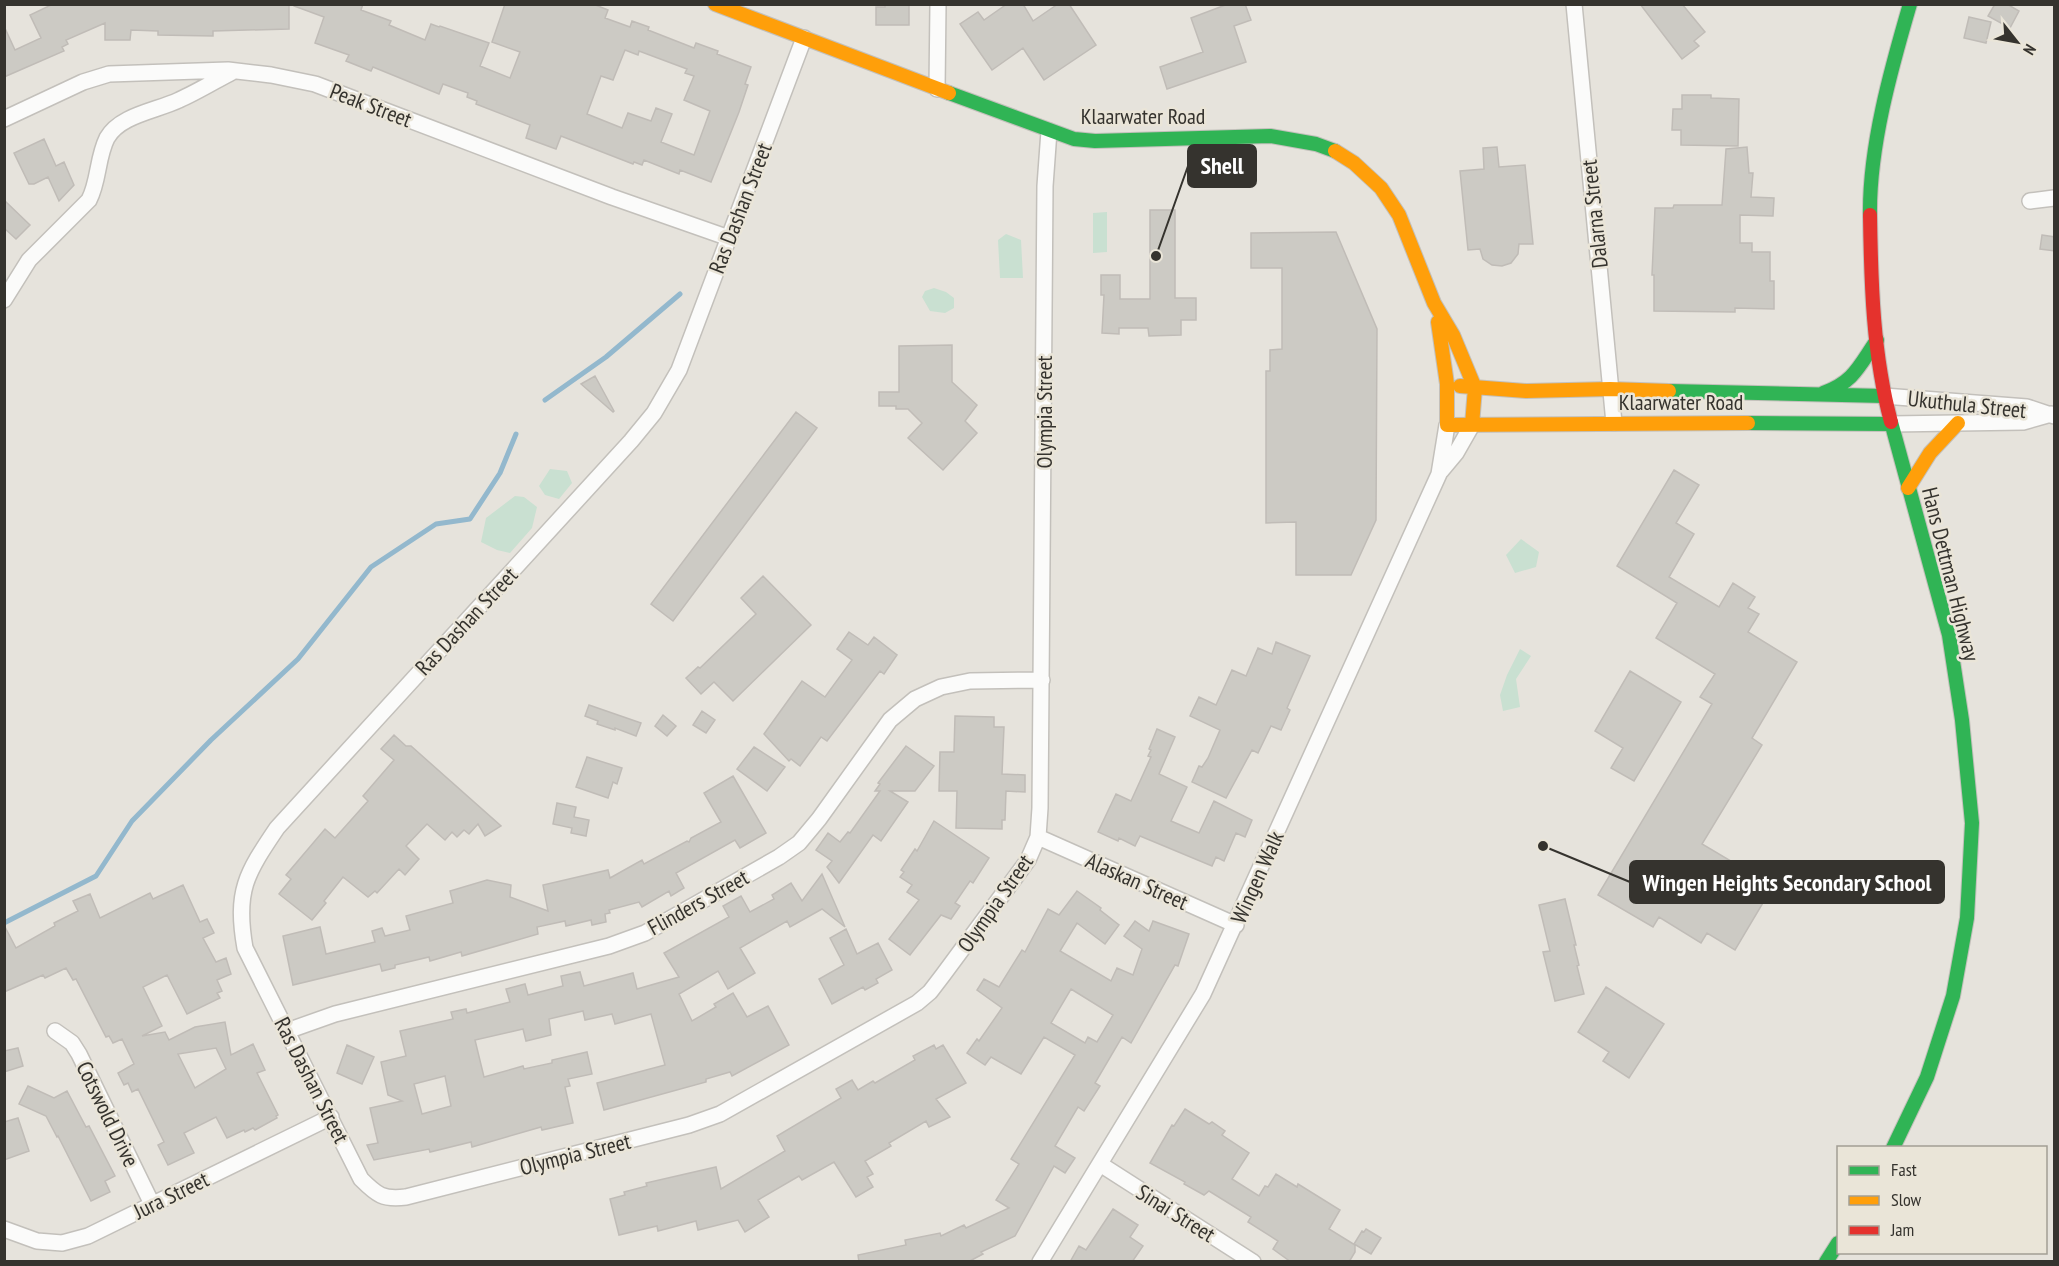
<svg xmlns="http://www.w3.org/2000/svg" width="2059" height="1266" font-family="'PT Sans Narrow',sans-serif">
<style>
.green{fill:#c9e0d1}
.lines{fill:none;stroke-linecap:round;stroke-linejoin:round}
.stream{stroke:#93b8cd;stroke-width:5}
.building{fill:#cccac4;stroke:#c0bcb7;stroke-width:1.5;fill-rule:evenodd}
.street-casing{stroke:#c3c0bb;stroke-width:18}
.fast-casing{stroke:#c3c0bb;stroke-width:16}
.slow-casing{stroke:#c3c0bb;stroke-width:16}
.jam-casing{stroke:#c3c0bb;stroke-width:16}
.street{stroke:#fbfbfa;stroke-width:15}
.fast{stroke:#30b455;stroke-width:14}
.slow{stroke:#ff9f0a;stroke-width:14}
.jam{stroke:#e5322d;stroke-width:14}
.labels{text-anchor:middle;stroke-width:5;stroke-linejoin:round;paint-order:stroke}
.street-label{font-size:22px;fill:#35332e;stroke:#eae5d8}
.leader{fill:none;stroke:#35332e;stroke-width:2}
.callout-dot{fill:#35332e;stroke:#eae5d8;stroke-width:2}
.callout{fill:#35332e;stroke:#35332e;stroke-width:2}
.callout-label{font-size:24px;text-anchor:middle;font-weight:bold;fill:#fff}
</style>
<rect width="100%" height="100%" fill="#e6e3dc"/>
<path class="green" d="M1107,212V252L1093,253V213Z
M1006,234L1021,240L1023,278H1000L998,240Z
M934,288L946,292L954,298V308L945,313L930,311L922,297L925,291Z
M550,469L567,471L572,483L559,499L545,495L539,486Z
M515,496L524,497L537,507L532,528L510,553L497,550L481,542L486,518Z
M1521,539L1539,552L1536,567L1515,573L1506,555Z
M1520,649L1531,656L1516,679L1520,707L1503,711L1500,695L1507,675Z"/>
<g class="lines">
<path class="stream" d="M545,400L606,357L680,294
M4,923L96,876L132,821L211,740L298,659L371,567L436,524L470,519L500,473L516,434"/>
</g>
<path class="building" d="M53,4H289V29L213,31V36L158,35V31L131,30L130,40H105V23L66,40L68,44L62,47L64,51L4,77V26L15,50L41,38L30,15Z
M294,4H363L361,10L391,21L389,25L425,40L431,24L439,27L440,26L489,43L480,66L510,78L520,52L492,42L505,4H593L608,10L605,18L630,27L632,21L649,27L648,30L694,48L696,43L718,51L717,54L751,67L745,84L748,85L739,112L711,182L680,170L679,174L644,160L642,165L634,162L633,164L561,136L556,149L526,138L530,125L476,104L477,101L467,97L468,93L443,84L439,94L373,67L371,71L346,61L349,55L315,43L324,17L294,6ZM625,50L638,55L639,51L687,69L685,73L694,76L684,100L710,111L694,155L661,142L672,114L656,108L651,121L628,113L622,128L587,114L601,76L613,80Z
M885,4H909V25H876V7H885Z
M1007,4H1023L1033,21L1058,4H1069L1096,45L1044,80L1023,48L992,70L960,24L978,12L984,20Z
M1228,4H1245L1251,20L1234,26L1246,62L1167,89L1160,67L1203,52L1191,18Z
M1640,4H1682L1705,32L1694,41L1699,46L1682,59Z
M1995,4H2007L2019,11L2010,28L1988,16Z
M1969,17L1991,22L1986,43L1964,38Z
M1682,95H1711V98L1739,99L1738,146L1681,145V130H1672L1673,109H1682Z
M44,139L56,166L64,162L74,185L59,201L48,177L34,184H29L14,153Z
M1497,147L1499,167L1525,165L1533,244H1519L1518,254L1511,263L1502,266L1492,265L1483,259L1480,249L1468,250L1460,171L1484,169L1483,148Z
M1747,147L1749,173H1753L1751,197L1774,198L1773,216L1740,215V243H1752V252H1770V281H1774V309L1735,308V312L1654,311V275H1652L1655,208H1673L1674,205H1722L1726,149Z
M4,200L30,225L16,239L4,228Z
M1150,210H1175V298H1196V320H1181V335L1149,336L1148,328H1119V334L1102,333L1104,295H1101V275H1120V299H1150Z
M1336,232L1377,329L1376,520L1351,575H1296V522L1266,523V371H1270V350L1282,349V268H1251V233Z
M2042,235L2055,237V251L2040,249Z
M952,345V382L977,405L965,421L977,433L943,470L908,438L922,423L908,409H896V406H879V392H899V346Z
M595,376L614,411L613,412L581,384Z
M796,412L817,428L673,621L651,604Z
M1674,470L1699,485L1676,523L1694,534L1669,577L1719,607L1733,583L1755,597L1748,608L1759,614L1748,632L1797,662L1752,738L1762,745L1702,844L1773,886L1735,950L1707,933L1701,943L1659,917L1653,927L1598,895L1712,704L1700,697L1715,674L1656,638L1677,603L1617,566Z
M763,576L811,625L733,701L714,682L701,694L686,678L698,667L700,668L756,614L741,598Z
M849,632L868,645L874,637L897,655L884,674L880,671L827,741L821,737L800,766L791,759L789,761L764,734L802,681L825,697L852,660L837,649Z
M1276,642L1310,656L1287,708L1290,710L1281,730L1271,726L1258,753L1252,750L1226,798L1192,782L1199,766L1202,767L1208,758L1220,730L1190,716L1199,697L1216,705L1232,670L1246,676L1258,648L1272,654Z
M1630,671L1681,702L1634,781L1611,768L1623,748L1595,731Z
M589,705L641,723L636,736L615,728V730L597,724L598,721L585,716Z
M702,711L715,720L706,733L693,725Z
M663,715L676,726L667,736L655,726Z
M955,716L994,717V727H1004L1002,774L1025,775V792L1006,791L1005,820H1002V829L956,828L957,791H939L940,752H954Z
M1157,729L1175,737L1159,774L1187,787L1171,821L1199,833L1214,801L1252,820L1245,837L1236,833L1224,861L1216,857L1212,866L1140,836L1135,846L1119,838L1118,841L1098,832L1116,794L1131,801L1151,757L1148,756L1151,750L1149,749Z
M394,735L406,746H411L501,826L485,836L478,824L469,834L464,830L457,837L452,832L445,840L427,824L406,846L419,859L405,875L399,869L377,893L375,891L368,897L343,877L324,901L326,903L312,920L279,894L291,879L286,875L325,829L335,838L368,801L363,796L394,760L381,749Z
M906,746L934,766L915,791H890L908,802L881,841L873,835L839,883L827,867L832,861L816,850L828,833L840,842L848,832L850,833L880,791H875L880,784L878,783Z
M754,747L785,767L767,791L737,769Z
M587,757L622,768L617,784L613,782L608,798L576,787Z
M733,776L766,833L740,848L735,840L676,873L684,888L671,896L669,891L642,907L639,902L609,910L610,913L605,914L606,922L592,925L591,920L566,926L565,921L537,927L538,934L462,956L461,952L430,961L429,957L395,965V968L382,971L380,964L293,985L283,936L320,927L326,954L375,942L372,931L382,928L385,936L410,930L406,916L453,903L450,891L487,880L511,885L510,897L548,911L543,885L608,870L610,878L642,860L644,864L687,841L689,842L691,838L721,822L704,793Z
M557,803L576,807L574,817L589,820L586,836L571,833L572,828L553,824Z
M934,821L989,858L973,883L970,881L955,903L960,906L951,919L941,915L910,955L889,939L919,900L907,892L912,885L900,877L904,872L901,870L915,849L917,851Z
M822,874L845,927L822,909L790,927L787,921L740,948L755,973L728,989L718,971L679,994L692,1021L716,1007L714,1004L733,993L747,1017L768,1006L789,1045L732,1076L730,1072L706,1079V1082L604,1110L597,1083L665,1065L651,1014L615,1024L612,1014L585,1020L583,1011L549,1019L551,1035L526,1041L523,1029L475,1040L484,1077L523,1066L524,1069L552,1063V1060L587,1052L592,1074L568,1079L570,1086L565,1087L573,1123L542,1130L541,1127L472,1147L471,1142L430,1152L429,1149L374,1160L367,1145L378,1143L370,1108L402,1101L388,1095L381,1062L406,1056L400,1031L453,1019L451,1012L466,1009L467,1013L510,1002L506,989L525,984L528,995L563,986L561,976L580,972L584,986L633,973L637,989L679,977L664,953L729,917L723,906L741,896L750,912L774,899L772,895L791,883L802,901ZM445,1076L451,1106L422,1114L414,1084Z
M183,885L200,922L207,919L214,933L203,938L216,962L226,958L231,974L217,980L222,991L217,993L220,998L187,1014L167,975L143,987L162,1026L142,1036L165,1032L169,1040L195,1027L225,1022L231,1055L253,1044L265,1070L257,1073L278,1115L276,1116L277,1118L255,1130L253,1128L245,1132L244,1130L227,1138L216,1117L184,1133L194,1153L168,1165L158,1145L164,1142L138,1089L132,1092L128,1083L124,1085L118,1073L134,1064L122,1039L113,1043L109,1036L106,1037L76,979L73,980L66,968L45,978L43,975L4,992V925L16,948L55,926L54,923L78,911L73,901L90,894L100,918L150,893L153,899ZM216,1048L226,1069L195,1088L178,1054Z
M1077,891L1101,908L1100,910L1119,925L1105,944L1077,923L1060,951L1111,981L1117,968L1133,975L1142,949L1124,936L1135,921L1149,931L1153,921L1189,934L1178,966L1175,965L1131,1043L1122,1037L1095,1083L1100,1086L1084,1111L1078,1107L1055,1146L1075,1158L1065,1173L1054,1166L1015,1236L981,1252L983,1254L968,1262H859L858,1255L906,1245L905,1240L940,1233L941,1236L964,1225L966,1228L1009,1208L996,1200L1019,1164L1011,1159L1075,1055L1044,1037L1021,1074L991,1057L985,1065L967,1053L977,1039L979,1041L1002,1008L977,990L984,979L999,987L1022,950L1025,952L1048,909L1059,915ZM1071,989L1113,1015L1097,1042L1088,1037L1085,1043L1051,1023Z
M1565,899L1576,945H1574L1579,965L1577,966L1584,994L1555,1001L1543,952L1550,951L1539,905Z
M846,929L857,954L878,943L892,970L876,979L878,983L865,990L863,987L832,1004L819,979L844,965L830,938Z
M1606,987L1664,1024L1629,1078L1603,1061L1609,1052L1578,1032Z
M347,1045L374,1057L362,1084L337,1073Z
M934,1045L936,1049L943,1045L966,1083L936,1099L950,1117L929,1127L926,1121L889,1143L891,1146L865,1161L873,1174L867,1177L873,1187L856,1197L834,1162L802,1180L799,1176L758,1200L769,1217L745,1232L738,1220L698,1230L696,1221L658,1231L657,1226L619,1235L610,1199L625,1195L624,1192L647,1186L646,1183L716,1167L721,1189L785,1151L777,1136L841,1098L836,1089L852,1080L858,1090L873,1081L875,1083L915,1060L913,1056Z
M18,1048L23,1066L4,1072V1051Z
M28,1086L54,1098L67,1091L86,1127L89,1126L115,1176L105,1181L110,1192L91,1201L58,1136L57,1137L46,1116L19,1104Z
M1185,1109L1209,1124L1212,1122L1225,1131L1222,1135L1249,1153L1232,1179L1259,1196L1265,1186L1268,1187L1276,1174L1297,1187L1298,1184L1340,1210L1329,1229L1355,1245V1252L1349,1262H1291L1273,1249L1278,1241L1248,1222L1251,1217L1209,1191L1204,1195L1184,1184L1185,1182L1150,1163L1172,1125L1174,1126Z
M18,1118L29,1151L4,1160V1122Z
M1113,1209L1138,1225L1130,1237L1143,1246L1132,1262H1070L1079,1246L1086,1250Z
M1366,1229L1381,1238L1371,1254L1354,1244L1362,1231L1364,1232Z"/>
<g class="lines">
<g class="street-casing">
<path id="street" d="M1574,4L1614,423
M804,38L679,370L654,413L631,441L277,828C246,874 235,891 245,948L361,1179C377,1195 383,1200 406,1197L689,1125L720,1114L917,1003L930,992L943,975L1028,860L1038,837L1040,808L1045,186L1049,131
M937,89L938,4
M4,119L83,82L109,74L228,70L271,75L315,84L612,197L729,238
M2030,201L2054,198
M4,300L29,260L89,200C99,181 97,158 107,138C120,115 156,111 179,100C197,92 215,81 232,72
M1884,396L2027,407L2054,416
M1891,424L2023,422L2051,414
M1441,471L1456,453L1472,425
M1038,837L1236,925
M55,1031L72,1043L79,1054L152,1204
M287,1031L335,1014L609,946L645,933L779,857L799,843L819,819L890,720L915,699L941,687L970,681L1042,680
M1100,1164L1253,1262
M4,1229L37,1241L62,1243L88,1236L331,1117
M1040,1262L1203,994L1439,474L1447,425"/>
</g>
<g class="fast-casing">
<path id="fast" d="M949,93L1074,139L1095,141L1270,136L1316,144L1335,151
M1870,215C1869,147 1891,69 1910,4
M1669,391L1884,396
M1823,393C1854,382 1859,366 1877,340
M1891,422L1949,635L1962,720L1972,823L1967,918L1953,996L1927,1077L1893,1148
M1748,423L1891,424
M1826,1262L1838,1243"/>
</g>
<g class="slow-casing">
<path id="slow" d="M715,4L949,93
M1335,151L1354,163L1381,188L1399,215L1434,303L1453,335L1475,388L1472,425
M1438,322L1447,384V425L1748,423
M1460,386L1526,391L1610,389L1669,391
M1908,488L1930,453L1958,423"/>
</g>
<g class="jam-casing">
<path id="jam" d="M1870,215C1871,284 1873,355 1891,422"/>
</g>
<use href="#street" class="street"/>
<use href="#fast" class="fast"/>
<use href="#slow" class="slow"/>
<use href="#jam" class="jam"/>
</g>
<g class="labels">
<g class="street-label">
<text transform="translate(371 105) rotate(21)" y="8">Peak Street</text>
<text x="1143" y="124">Klaarwater Road</text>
<text transform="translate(740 208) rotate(-69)" y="8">Ras Dashan Street</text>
<text transform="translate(1594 214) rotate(-96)" y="8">Dalarna Street</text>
<text x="1681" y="410">Klaarwater Road</text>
<text transform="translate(1967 404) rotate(6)" y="8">Ukuthula Street</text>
<text transform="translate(1044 412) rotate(-90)" y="8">Olympia Street</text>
<text transform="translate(1951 574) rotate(76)" y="8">Hans Dettman Highway</text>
<text transform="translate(466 621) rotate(-47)" y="8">Ras Dashan Street</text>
<text transform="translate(1257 877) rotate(-66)" y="8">Wingen Walk</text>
<text transform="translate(1137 881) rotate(24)" y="8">Alaskan Street</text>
<text transform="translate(698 902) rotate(-29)" y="8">Flinders Street</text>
<text transform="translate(995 903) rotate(-55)" y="8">Olympia Street</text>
<text transform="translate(312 1080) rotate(63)" y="8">Ras Dashan Street</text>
<text transform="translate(108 1114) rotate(64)" y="8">Cotswold Drive</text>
<text transform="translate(575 1154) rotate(-14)" y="8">Olympia Street</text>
<text transform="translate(171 1195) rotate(-26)" y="8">Jura Street</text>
<text transform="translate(1176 1213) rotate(32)" y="8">Sinai Street</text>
</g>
</g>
<path class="leader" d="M1156 256L1188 166M1543 846L1630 882"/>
<g class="callout-dot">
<circle cx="1156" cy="256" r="6"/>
<circle cx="1543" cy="846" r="6"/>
</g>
<g class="callout">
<rect x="1188" y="145" width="68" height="42" rx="6"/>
<rect x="1630" y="861" width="314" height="42" rx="6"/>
</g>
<g class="callout-label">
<text x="1222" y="174">Shell</text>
<text x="1787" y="891">Wingen Heights Secondary School</text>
</g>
<rect width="2059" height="1266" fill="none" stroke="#35332e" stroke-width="12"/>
<rect x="1837" y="1146" width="210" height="108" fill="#eae5d8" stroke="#a29e94" stroke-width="1.5"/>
<rect x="1849" y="1166" width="30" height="9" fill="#30b455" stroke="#a29e94" stroke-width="1.5"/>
<text x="1891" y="1176" font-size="18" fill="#35332e">Fast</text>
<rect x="1849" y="1196" width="30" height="9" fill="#ff9f0a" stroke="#a29e94" stroke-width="1.5"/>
<text x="1891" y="1206" font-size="18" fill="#35332e">Slow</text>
<rect x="1849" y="1226" width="30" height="9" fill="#e5322d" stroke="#a29e94" stroke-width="1.5"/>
<text x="1891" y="1236" font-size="18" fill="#35332e">Jam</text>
<g transform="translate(2017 42) rotate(121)" stroke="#eae5d8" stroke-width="4.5" paint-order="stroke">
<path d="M0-4.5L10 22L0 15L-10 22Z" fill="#35332e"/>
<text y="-9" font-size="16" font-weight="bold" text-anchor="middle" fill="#35332e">N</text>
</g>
</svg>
